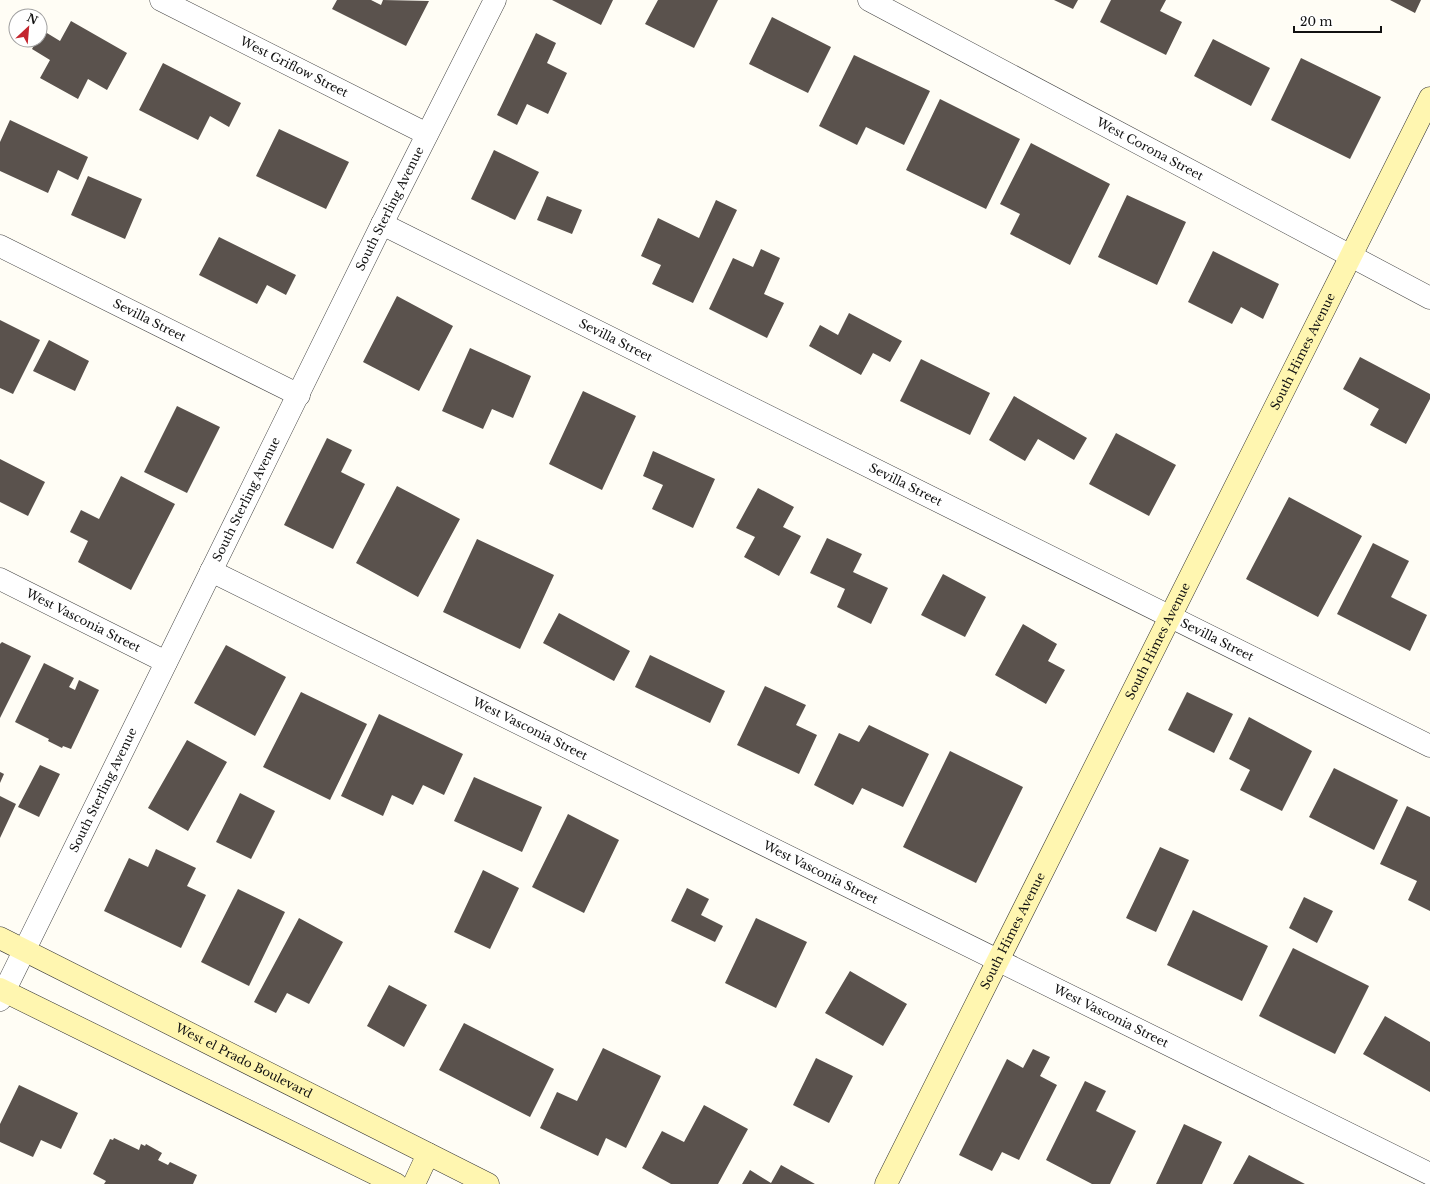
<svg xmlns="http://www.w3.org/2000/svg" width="1430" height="1184" font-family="'Libre Baskerville',serif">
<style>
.building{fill:#5a524d}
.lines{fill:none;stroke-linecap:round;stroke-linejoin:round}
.street-casing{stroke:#444;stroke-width:23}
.secondary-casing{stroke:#333;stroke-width:23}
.street{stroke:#fff;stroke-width:22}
.secondary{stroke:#fff6b0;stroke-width:22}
.labels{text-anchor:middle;stroke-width:4;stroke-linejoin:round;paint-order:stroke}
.street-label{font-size:12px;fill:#111;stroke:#fff}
</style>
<rect width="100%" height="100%" fill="#fffdf5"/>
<path class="building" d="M337,0H371L381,5L383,0L429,1L406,46L332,9Z
M552,0H613L601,25Z
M658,0H718L694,48L645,24Z
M1054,0H1078L1073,9Z
M1111,0H1166L1160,11L1182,22L1166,55L1100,22Z
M1390,0H1421L1415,13Z
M772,17L831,47L808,93L749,64Z
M71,21L127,53L107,90L88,79L78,99L40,78L50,60L32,49L37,40H40L42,30L60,41Z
M536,33L556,43L547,63L567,73L548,114L527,104L517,125L497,115Z
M1213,39L1270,68L1251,106L1194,76Z
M854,55L930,91L904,145L866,127L857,145L819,126Z
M1301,58L1381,97L1350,159L1271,120Z
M163,63L241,103L229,127L210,116L198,140L139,110Z
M940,99L1020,139L986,209L906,170Z
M10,120L88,157L78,180L58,170L48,193L0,171V142Z
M279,129L349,162L326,209L256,176Z
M1031,143L1110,184L1070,265L1010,234L1020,214L1000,204Z
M494,150L539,172L515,220L471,199Z
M88,176L142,199L125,239L71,215Z
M1127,195L1186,222L1157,285L1098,257Z
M547,196L582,210L572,234L537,220Z
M716,200L737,210L693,303L652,284L661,265L641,256L658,218L699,238Z
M219,237L296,275L286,295L267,285L257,304L199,275Z
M761,249L780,258L764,294L784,303L767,338L709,309L733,258L753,267Z
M1213,251L1279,284L1263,319L1241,307L1232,324L1188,302Z
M397,296L453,326L419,391L363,362Z
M849,313L902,341L890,362L873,353L861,375L809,346L820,325L838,335Z
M0,320L40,340L13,394L0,388Z
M49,340L89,361L75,391L33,371Z
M470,348L531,376L513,418L492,409L483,429L442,411Z
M1360,357L1430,394V399L1406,444L1370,425L1379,409L1343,389Z
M921,359L990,393L970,435L900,401Z
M583,391L636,416L602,490L549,464Z
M1014,396L1087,438L1074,460L1038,439L1025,461L989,440Z
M177,406L220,427L187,493L144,472Z
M1116,433L1176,465L1149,516L1089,484Z
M327,438L352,450L341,472L365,484L333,549L284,525Z
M653,451L715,479L693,528L652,509L663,485L643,476Z
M0,459L45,482L28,516L0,502Z
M121,476L175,504L131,590L78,562L88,541L70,532L81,510L99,519Z
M397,486L460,519L418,597L356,563Z
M758,488L794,507L783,527L801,536L779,576L744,557L755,537L736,528Z
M1289,497L1362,536L1318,617L1246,579Z
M827,538L862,554L853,572L888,588L871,624L837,607L845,589L810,573Z
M477,539L554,575L520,649L443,612Z
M1373,543L1409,561L1391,597L1427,615L1410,651L1337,614Z
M943,574L986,597L965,637L921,615Z
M559,613L630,651L614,681L543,643Z
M1023,624L1057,644L1048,661L1065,670L1046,704L995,675Z
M2,642L31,656L0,718V644Z
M226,645L286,677L255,736L194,703Z
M650,655L725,691L710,723L635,687Z
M44,663L74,678L69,687L75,690L79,680L99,690L71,749L63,746L62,748L48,741L49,739L15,722Z
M765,686L806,705L796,725L817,735L799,774L737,745Z
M301,692L367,724L330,800L263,767Z
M1187,692L1233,714L1214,753L1168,730Z
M379,714L463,754L444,795L423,785L413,805L392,795L383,816L341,796Z
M1249,717L1312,751L1282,811L1240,790L1250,770L1229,759Z
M869,725L929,754L903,807L862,788L853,805L814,785L839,733L859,742Z
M187,740L227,762L188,831L148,808Z
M950,751L1023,787L976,883L903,847Z
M40,765L60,774L39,817L18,807Z
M1334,768L1398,800L1374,850L1309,817Z
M0,772L4,774L0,783Z
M474,777L542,807L522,852L454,821Z
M240,793L275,811L251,859L216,842Z
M0,796L16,804L0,838Z
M1407,806L1430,817V911L1408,900L1417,881L1380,864Z
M568,814L619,840L584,913L532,887Z
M1160,847L1189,860L1156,932L1126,918Z
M156,849L196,868L187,886L206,895L181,948L104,911L129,858L148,867Z
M483,870L519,888L490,949L454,932Z
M687,888L709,899L701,915L723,926L715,942L671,921Z
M238,889L285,912L249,986L201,962Z
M1304,897L1333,911L1317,943L1289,928Z
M1193,910L1268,946L1242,1001L1167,965Z
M299,918L343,942L309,1004L287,993L276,1013L254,1002Z
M756,918L807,942L776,1008L725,983Z
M1293,948L1369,986L1335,1054L1259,1016Z
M850,971L907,1004L883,1046L825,1013Z
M389,985L427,1005L404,1047L367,1026Z
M1385,1016L1430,1042V1092L1363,1054Z
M464,1023L554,1069L530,1117L439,1070Z
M603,1048L661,1076L626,1148L606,1138L598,1156L540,1128L557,1092L577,1101Z
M1033,1049L1050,1057L1040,1076L1057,1085L1019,1160L1002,1152L992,1171L959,1155L1007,1059L1023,1068Z
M816,1058L853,1076L829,1123L793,1105Z
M1085,1081L1106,1091L1096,1111L1136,1131L1110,1184H1092L1046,1160Z
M19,1085L78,1113L61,1149L41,1140L33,1157L0,1142V1124Z
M704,1105L748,1129L718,1184H671L642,1168L662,1131L684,1142Z
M1184,1124L1222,1142L1202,1184H1156Z
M114,1138L139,1150L141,1144L145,1146L146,1144L162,1153L158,1160L168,1165L170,1162L197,1175L193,1184H104L106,1181L93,1174L110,1139L113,1140Z
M1249,1155L1305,1184H1233Z
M781,1165L815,1184H742L750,1170L771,1183Z"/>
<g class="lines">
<g class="street-casing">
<g id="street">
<path id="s1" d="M161,0L427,134"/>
<path id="s2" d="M869,0L1430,298"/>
<path id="s3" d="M382,224L1430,746"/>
<path id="s4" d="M0,246L299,395"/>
<path id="s5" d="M211,571L1430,1174"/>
<path id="s6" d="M0,579L166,662"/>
<path id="s7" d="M0,1000L382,224L495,0"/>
</g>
</g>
<g class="secondary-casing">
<g id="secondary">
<path id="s8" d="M0,938L488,1184"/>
<path d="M0,989L396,1184"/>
<path d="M414,1184L428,1154"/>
<path id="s9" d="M886,1184L1430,98"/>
</g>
</g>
<use href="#street" class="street"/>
<use href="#secondary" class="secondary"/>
</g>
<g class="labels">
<g class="street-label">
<text dy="4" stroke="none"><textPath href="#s1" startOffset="149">West Griflow Street</textPath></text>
<text dy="4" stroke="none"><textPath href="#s2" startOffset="318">West Corona Street</textPath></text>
<text dy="4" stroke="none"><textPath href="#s7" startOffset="882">South Sterling Avenue</textPath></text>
<text dy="4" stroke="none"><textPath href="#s4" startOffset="167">Sevilla Street</textPath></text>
<text dy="4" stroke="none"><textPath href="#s3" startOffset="261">Sevilla Street</textPath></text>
<text dy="4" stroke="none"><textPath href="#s9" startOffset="931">South Himes Avenue</textPath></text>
<text dy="4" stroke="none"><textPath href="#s3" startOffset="585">Sevilla Street</textPath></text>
<text dy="4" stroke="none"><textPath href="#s7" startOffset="558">South Sterling Avenue</textPath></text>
<text dy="4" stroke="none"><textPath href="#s6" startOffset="93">West Vasconia Street</textPath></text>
<text dy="4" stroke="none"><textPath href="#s3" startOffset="933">Sevilla Street</textPath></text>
<text dy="4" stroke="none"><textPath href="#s9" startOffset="607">South Himes Avenue</textPath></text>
<text dy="4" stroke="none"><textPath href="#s5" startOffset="356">West Vasconia Street</textPath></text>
<text dy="4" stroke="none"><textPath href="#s7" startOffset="234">South Sterling Avenue</textPath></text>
<text dy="4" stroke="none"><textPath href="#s5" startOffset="680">West Vasconia Street</textPath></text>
<text dy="4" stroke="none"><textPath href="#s9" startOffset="283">South Himes Avenue</textPath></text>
<text dy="4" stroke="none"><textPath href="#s5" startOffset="1004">West Vasconia Street</textPath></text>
<text dy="4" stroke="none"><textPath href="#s8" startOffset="273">West el Prado Boulevard</textPath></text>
</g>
</g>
<g transform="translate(28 28) rotate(26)"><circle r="19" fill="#ffffff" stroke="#a0a0a0"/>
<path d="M0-3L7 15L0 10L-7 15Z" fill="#c4262e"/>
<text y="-6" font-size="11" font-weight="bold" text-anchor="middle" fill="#111111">N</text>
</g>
<path d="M1294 26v6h87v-6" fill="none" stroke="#111111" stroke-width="2"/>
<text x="1300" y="26" font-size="12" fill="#111111" stroke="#ffffff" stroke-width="3" paint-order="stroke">20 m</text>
</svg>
